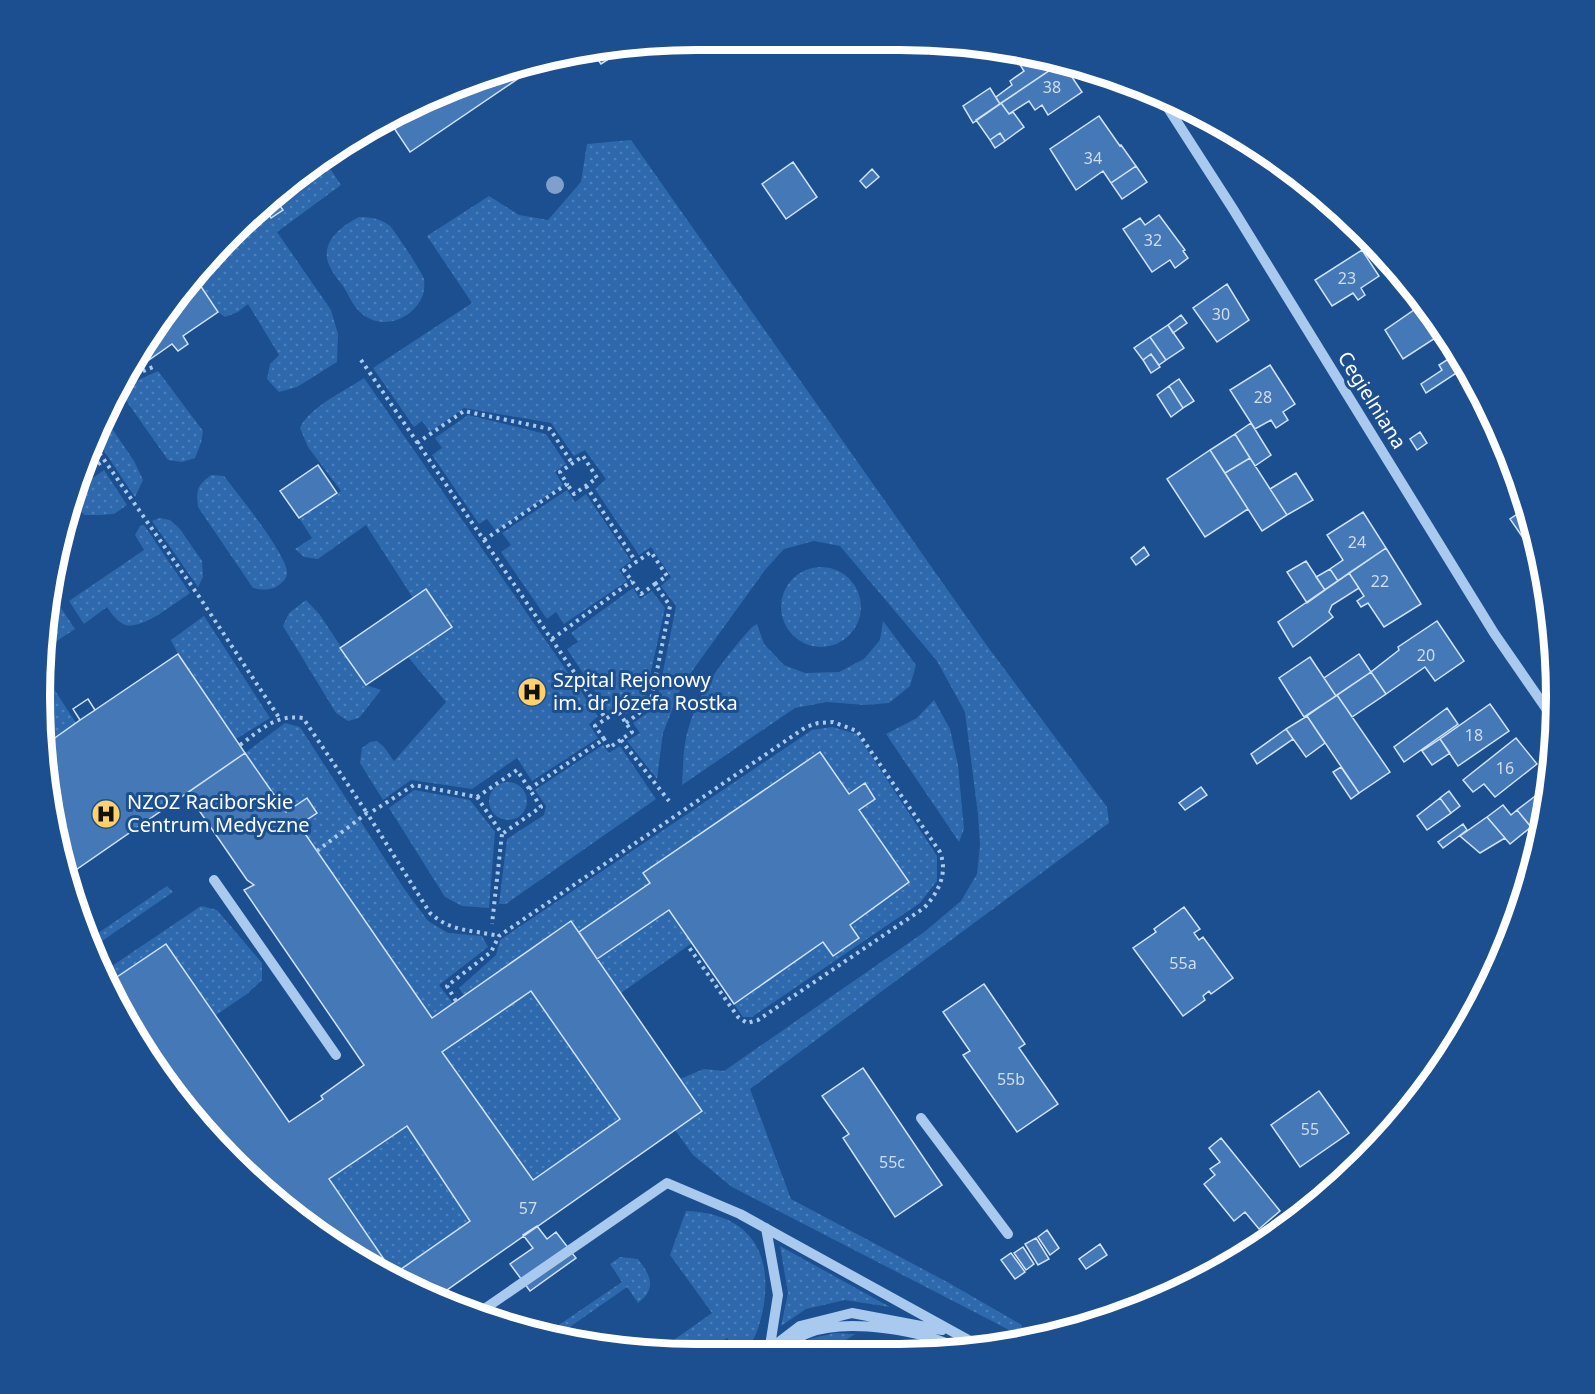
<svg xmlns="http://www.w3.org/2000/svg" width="1595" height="1394" font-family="'Noto Sans',sans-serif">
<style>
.grass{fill:url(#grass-dots)}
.building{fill:#4478b7;stroke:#cfe3fa;stroke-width:1.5;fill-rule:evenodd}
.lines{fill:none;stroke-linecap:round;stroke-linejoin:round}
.path{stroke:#a9c9ee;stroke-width:4;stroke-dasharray:3 4.5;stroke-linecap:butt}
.minor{stroke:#a9c9ee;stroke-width:10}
.tree{fill:#7ea0ca}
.labels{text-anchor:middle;stroke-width:6;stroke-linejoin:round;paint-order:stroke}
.number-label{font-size:16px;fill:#d0dded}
.street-label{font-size:20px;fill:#fff;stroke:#1b4f8f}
.poi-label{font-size:20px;fill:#fff;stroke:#1b4f8f;text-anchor:start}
.rim{fill:none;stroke:#fff;stroke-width:8}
</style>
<defs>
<pattern id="grass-dots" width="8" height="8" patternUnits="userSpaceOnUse" patternTransform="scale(1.5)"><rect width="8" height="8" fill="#2e69ad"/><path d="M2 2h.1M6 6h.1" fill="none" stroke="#4d80b9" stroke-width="1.8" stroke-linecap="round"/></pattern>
</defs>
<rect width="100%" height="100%" fill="#1b4f8f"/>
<path class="grass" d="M631,140L985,643L1107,807L1109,823L750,1089L791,1199L949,1283L1022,1325L1023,1337L732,1187L693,1155L675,1130L702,1111L680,1079L704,1069L724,1071L923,933L961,901L977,874L980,845L978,815L965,712L937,661L840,546L814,541L784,549L765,570L682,685L663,733L657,779L627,741L640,733L633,723L656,707L676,606L661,586L671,577L651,547L639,555L595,489L606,479L585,450L574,456L551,423L464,408L430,432L422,421L414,427L373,368L472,303L427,236L489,196L519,215L548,220L581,182L587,144Z
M325,161L341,185L277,232L331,310L338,334L337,362L297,387L279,392L267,379L270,364L279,355L248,304L238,312L225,317L218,312L194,276L263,202Z
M359,217C370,217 379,218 389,225C394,229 423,274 424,279C425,284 424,293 422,297C412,320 381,331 361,313C353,306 348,294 343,286C338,280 333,273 330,267C318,244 341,226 359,217Z
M158,371L203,431L201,443L195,458L182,462L168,460L120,392L123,387Z
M364,378L598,716L589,724L598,738L532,781L517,758L472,789L411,780L383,800L360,763L362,748L370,742L377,741L384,747L394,761L446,702L408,657L451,627L426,589L413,598L366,525L318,559L304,557L295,549L312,538L299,518L341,491L308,447L300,428C309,407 345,391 364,378Z
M468,415L546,434L566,464L555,472L563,485L496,531L487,519L479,524L432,455L442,448L435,438Z
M105,418L134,461L143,480L135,497L94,436Z
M104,470L127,505L114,514L99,515H85L73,505L77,490Z
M211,475L224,476C236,492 289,556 287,574C286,579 283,582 279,585C271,591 262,590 253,588L198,507C196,489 197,486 211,475Z
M567,490L575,502L586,494L631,561L619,570L627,581L564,624L556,612L547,619L501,552L511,545L502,533Z
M160,518L170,520L180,529L202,561L203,577L198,587L152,521Z
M144,525L190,593C176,602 139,633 123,624C116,620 111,613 107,607L84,624L69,601L144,550L135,535L140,526Z
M781 607a40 40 0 1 1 80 0a40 40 0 1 1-80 0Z
M633,588L640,599L652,591L665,608L644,703L626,714L619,704L608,711L567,649L578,642L571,633Z
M306,600L320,615L366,685L381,690L359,718L348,721L336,713L283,626L289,613Z
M61,608L75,629L43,650L44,619Z
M204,616L270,718L236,739L178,654L171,640Z
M883,621L916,665L910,686L889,703L865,705L827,702L795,708L682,785C683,771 683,756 685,743C694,696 721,662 752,627L757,624L764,644L784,665L805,673L839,672L864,659L880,640Z
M43,672L76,723L42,747L40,740Z
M934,700L950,729L958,765L964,829L959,842L886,734L917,718Z
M285,723L300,727L405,890L428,921L448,933L482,936L488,947L439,985L453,1003L432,1018L299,825L317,813L307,798L286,812L245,753Z
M832,727L857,734L937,856V881L920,903L752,1017H743L734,1004L823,942L833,956L858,938L850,925L909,882L859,810L875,799L865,784L849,794L650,883L579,932L571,922L464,996L459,988L496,955L500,940L812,730Z
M603,745L609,753L620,746L656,799L506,904H499L507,839L544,815L546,806L535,790Z
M489 801a19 19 0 1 1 38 0a19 19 0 1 1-38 0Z
M414,790L470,800L495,832L489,908L462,906L445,897L389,808Z
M167,886L173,892L92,948L88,940Z
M201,906L217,910L262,963V980L247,994L216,1015L166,944L108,983L103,972Z
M669,910L692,943L621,993L597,959Z
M531,991L620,1119L533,1180L442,1052Z
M119,1008L204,1132L127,1026Z
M407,1126L470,1221L394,1274L329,1179Z
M686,1211C748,1213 774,1251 763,1310C759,1327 755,1342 742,1355H739L727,1338L703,1355L658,1351L712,1313L670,1255Z
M780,1246L890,1307L845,1300L806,1309L781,1326L788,1293Z
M620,1257L638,1259C651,1276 657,1288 638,1303L627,1287L554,1338L544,1335L622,1282L610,1264Z
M835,1333L855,1334L825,1354H788L809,1339Z"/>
<path class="building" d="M827,40H847L833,49Z
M624,49L601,64L593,53Z
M1010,49L1026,52L1062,62L1000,104L996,97L1012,85L1010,81L1024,71Z
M547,59L410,152L388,119L406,107L527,61Z
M1062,62L1082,92L1048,115L1042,105L1035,110L1029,101L1009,114L1001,103Z
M990,88L1000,104L973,123L963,106Z
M1001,103L1009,114L1013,112L1024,127L1005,141L1000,133L990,140L976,120Z
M1099,116L1120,146L1121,145L1136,166L1111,183L1103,171L1076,190L1050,149Z
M1000,133L1005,141L995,148L990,140Z
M793,162L817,197L786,219L762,184Z
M1136,166L1147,182L1122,199L1111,183Z
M872,169L879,177L866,188L860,181Z
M275,199L283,210L271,218L264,207Z
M1159,215L1185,250L1183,251L1188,258L1175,268L1170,260L1152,272L1123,229L1140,218L1145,225Z
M1362,250L1379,276L1361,288L1365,295L1358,300L1353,293L1332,306L1315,280Z
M194,276L218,312L183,336L188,344L178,351L172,344L149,360L143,352L175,297Z
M1227,284L1249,320L1217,342L1193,308Z
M1424,303L1443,333L1403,359L1385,330Z
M1181,315L1187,323L1173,333L1168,325Z
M1168,325L1184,348L1166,360L1150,337Z
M1150,337L1166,360L1159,365L1151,354L1143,360L1134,348Z
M1151,354L1160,367L1151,373L1143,360Z
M1456,354L1464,368L1426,393L1421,384L1442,370L1439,365Z
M1270,365L1295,404L1283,412L1288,420L1276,428L1271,420L1255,429L1230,390Z
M1179,379L1194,401L1183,408L1169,386Z
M1169,386L1183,408L1171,417L1157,395Z
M1251,423L1271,455L1255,466L1235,434Z
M1420,432L1427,443L1417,450L1410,439Z
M1235,434L1250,458L1225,473L1210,450Z
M1210,450L1248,509L1205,537L1167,479Z
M1250,458L1287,515L1262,531L1225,473Z
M318,465L337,493L299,518L280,491Z
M1296,473L1313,500L1287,515L1270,489Z
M1526,508L1539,561L1510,519Z
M1363,512L1386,548L1338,581L1330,569L1343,560L1327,535Z
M1144,547L1149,555L1136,565L1131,558Z
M1386,548L1421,604L1384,627L1368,603L1361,607L1357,601L1364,596L1349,573Z
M1306,561L1325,590L1307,603L1287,572Z
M1330,569L1338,581L1325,590L1316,577Z
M1349,573L1359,588L1332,605L1329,612L1333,617L1293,647L1278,622Z
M426,589L452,627L366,685L340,648Z
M1437,621L1464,661L1435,681L1425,667L1386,694L1371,672L1399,650L1398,647Z
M178,654L245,753L67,876L42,747L80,720L73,709L88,699L95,710Z
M1359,654L1371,672L1336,696L1324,678Z
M1310,657L1336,696L1304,717L1279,678Z
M1371,672L1386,694L1352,717L1337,695Z
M1337,695L1390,772L1359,793L1307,716Z
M88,699L95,710L80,720L73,709Z
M1490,704L1509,731L1458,766L1440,739Z
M1447,708L1458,724L1404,762L1394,747Z
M1307,716L1325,743L1306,757L1286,729Z
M1286,729L1293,739L1257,764L1251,754Z
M1516,738L1537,764L1495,797L1484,784L1473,792L1463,780Z
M1440,739L1450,753L1432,765L1422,751Z
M820,752L849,794L865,783L875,799L859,810L909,882L850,925L859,938L833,956L823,942L734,1004L669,910L597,959L579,932L650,883L643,873Z
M245,753L286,812L307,798L317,813L299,825L432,1018L571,921L702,1111L434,1299L331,1244L204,1132L119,1008L108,983L166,944L289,1122L323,1099L321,1096L364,1065L244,890L254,885L247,880L187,793ZM531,991L620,1119L533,1180L442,1052ZM407,1126L470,1221L394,1274L329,1179Z
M1341,767L1359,793L1351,799L1333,772Z
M1201,787L1207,795L1185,810L1179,803Z
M1547,787L1539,837L1517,810Z
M1449,791L1460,806L1451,813L1440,798Z
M1440,798L1451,813L1427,830L1417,816Z
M1503,805L1511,815L1517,810L1531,827L1510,844L1487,817Z
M1487,817L1505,838L1480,853L1460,836Z
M1463,824L1467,830L1443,848L1438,842Z
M1184,907L1200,929L1194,933L1199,940L1203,937L1233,978L1211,994L1209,991L1203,996L1205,1000L1183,1016L1133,948L1156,932L1154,929Z
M984,984L1025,1044L1019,1048L1058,1104L1017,1132L963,1055L970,1051L943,1012Z
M863,1068L942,1185L895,1217L843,1138L849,1134L822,1096Z
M1319,1091L1349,1133L1300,1167L1271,1125Z
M1221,1138L1280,1211L1259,1229L1245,1212L1234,1221L1204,1184L1215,1175L1210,1169L1220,1162L1209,1148Z
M537,1226L547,1239L556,1232L576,1258L530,1291L510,1264L533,1248L523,1235Z
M1047,1230L1059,1248L1050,1255L1038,1237Z
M1036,1238L1049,1259L1038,1265L1025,1244Z
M1100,1244L1107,1255L1086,1269L1079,1259Z
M1023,1247L1034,1264L1026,1270L1014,1253Z
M1011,1253L1025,1272L1015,1279L1001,1260Z"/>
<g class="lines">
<path class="path" d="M361,360L606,719
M129,377L153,367
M91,441L198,595L280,719
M417,443L464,411L550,429L572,463
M80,478L104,460
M586,486L636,562
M484,540L567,484L560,472L583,456L597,478L574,494L567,484
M552,639L632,581
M626,723L650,705L670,606L655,584L667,576L651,552L624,570L641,594L655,584
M621,740L669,801
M240,745C261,730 275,714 303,718L367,813
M529,789L604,739L595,726L618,711L632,732L609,748L604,739
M477,797L517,770L541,807L502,834
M373,811L414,785L477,797L502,834L492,924
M317,851L367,813L430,913C451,932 472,930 499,936
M456,1001L447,986L491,952L499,936L806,727L818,723L833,722L857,731L940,852C948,873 939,892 924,908L758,1020L747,1023L738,1017L688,946"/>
<path class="minor" d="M1161,97L1233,209L1494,633L1554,720
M214,880L336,1055
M921,1118L1008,1234
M766,1228L778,1295L769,1352
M477,1314L667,1183L740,1214L979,1346
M762,1355L800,1326L852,1313L942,1330
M778,1355C787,1348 797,1337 808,1333C847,1318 924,1330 961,1350"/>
</g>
<circle class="tree" cx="555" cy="185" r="9"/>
<defs>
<g id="hospital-disc" transform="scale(1.5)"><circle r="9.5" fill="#ffd166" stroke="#1b4f8f"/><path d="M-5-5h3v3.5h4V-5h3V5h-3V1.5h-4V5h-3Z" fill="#111"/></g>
</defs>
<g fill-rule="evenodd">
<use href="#hospital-disc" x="532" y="692"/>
<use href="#hospital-disc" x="106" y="814"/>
</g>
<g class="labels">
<g class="number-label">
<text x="1052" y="93">38</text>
<text x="1093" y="164">34</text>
<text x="1153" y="246">32</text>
<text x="1347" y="284">23</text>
<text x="1221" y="320">30</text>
<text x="1263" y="403">28</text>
<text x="1357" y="548">24</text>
<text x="1380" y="587">22</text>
<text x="1426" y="661">20</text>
<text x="1474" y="741">18</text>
<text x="1505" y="774">16</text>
<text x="1183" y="969">55a</text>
<text x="1011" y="1085">55b</text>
<text x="1310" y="1135">55</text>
<text x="892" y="1168">55c</text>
<text x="528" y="1214">57</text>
</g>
<g class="street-label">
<text transform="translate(1372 400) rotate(58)" y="7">Cegielniana</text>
</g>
<g class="poi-label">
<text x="553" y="687">Szpital Rejonowy<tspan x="553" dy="23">im. dr Józefa Rostka</tspan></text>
<text x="127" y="809">NZOZ Raciborskie<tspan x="127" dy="23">Centrum Medyczne</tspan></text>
</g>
</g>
<path d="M0 0H1595V1394H0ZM697 50H899A647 647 0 0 1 1546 697V697A647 647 0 0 1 899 1344H697A647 647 0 0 1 50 697V697A647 647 0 0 1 697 50Z" fill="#1b4f8f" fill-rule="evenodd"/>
<path class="rim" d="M697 50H899A647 647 0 0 1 1546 697V697A647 647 0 0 1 899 1344H697A647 647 0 0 1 50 697V697A647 647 0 0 1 697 50Z"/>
</svg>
